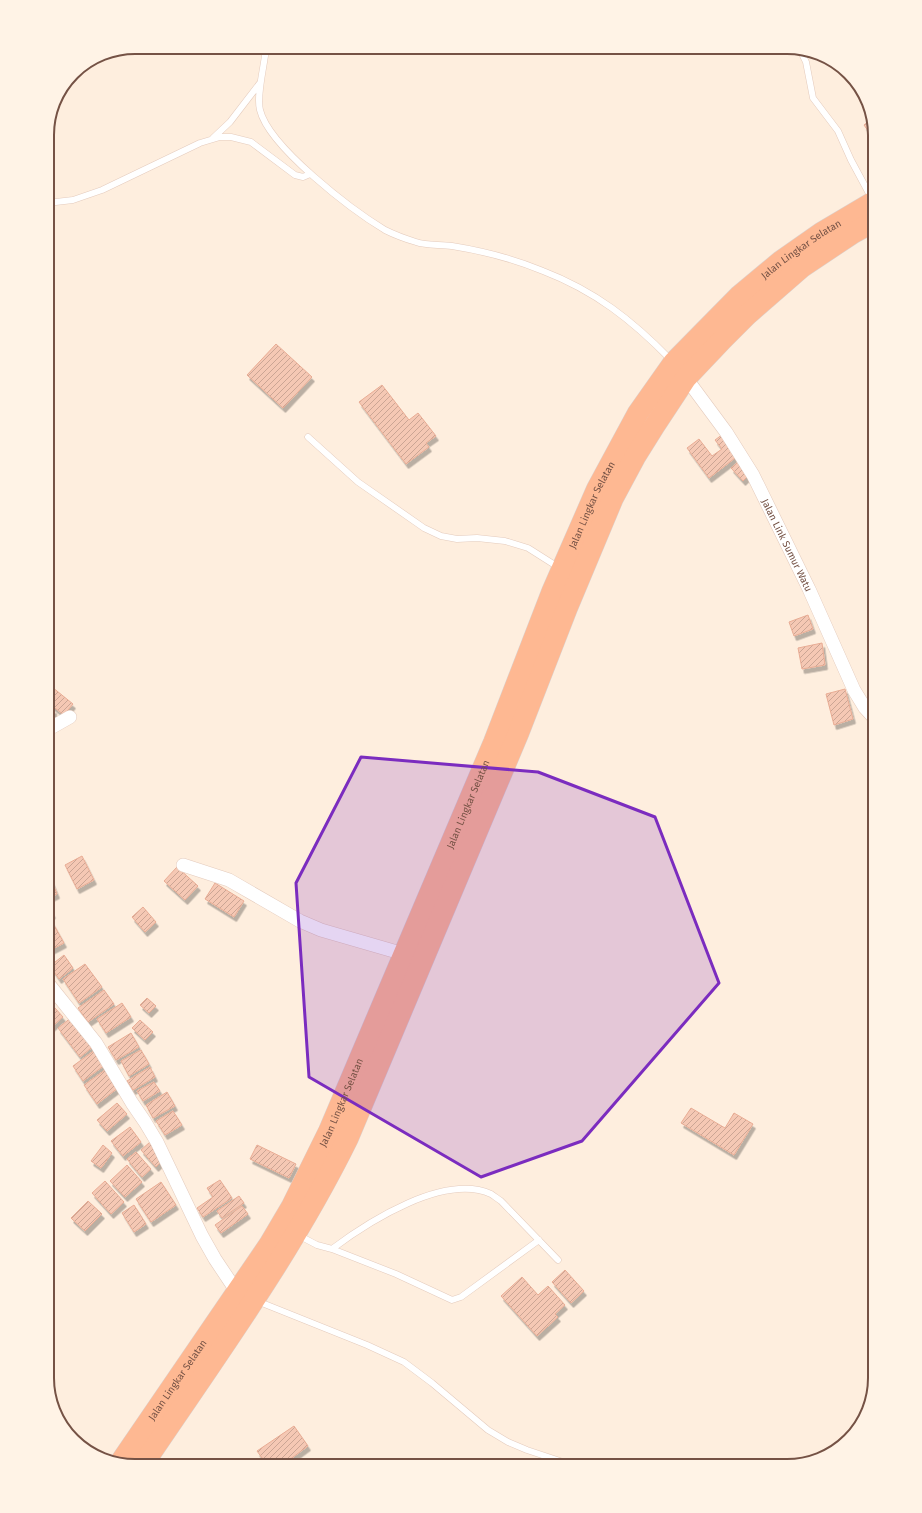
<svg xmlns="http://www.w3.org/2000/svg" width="922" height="1513" font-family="'Fira Sans',sans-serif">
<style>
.building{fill:url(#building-hatch);stroke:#e8ac94;filter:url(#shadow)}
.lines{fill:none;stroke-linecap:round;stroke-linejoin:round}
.service-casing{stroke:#e4cbbd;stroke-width:7}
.minor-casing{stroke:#e4cbbd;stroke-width:14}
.trunk-casing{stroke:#dbd2cf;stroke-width:22}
.service{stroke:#fff;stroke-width:6}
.minor{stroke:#fff;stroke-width:13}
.trunk{stroke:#feb892;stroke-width:21}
.marked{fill:#7b2cbf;fill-opacity:0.2;stroke:#7b2cbf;stroke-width:3;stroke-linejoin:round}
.labels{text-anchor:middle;stroke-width:3;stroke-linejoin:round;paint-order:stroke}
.street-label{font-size:10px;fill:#755245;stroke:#fff3e6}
.rim{fill:none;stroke:#755245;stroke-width:2}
</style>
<defs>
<pattern id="building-hatch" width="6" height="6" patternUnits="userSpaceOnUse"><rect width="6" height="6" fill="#f5c8b4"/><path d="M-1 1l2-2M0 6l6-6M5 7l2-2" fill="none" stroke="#cba594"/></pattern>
<filter id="shadow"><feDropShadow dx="2.5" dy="4.5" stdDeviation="0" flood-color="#0004"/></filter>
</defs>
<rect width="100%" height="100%" fill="#feeede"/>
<path class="building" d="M871,119L875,135V141L864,125Z
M276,344L312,377L283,408L247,375Z
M382,385L409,420L418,413L436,436L426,443L429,447L406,464L359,402Z
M723,434L739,455L709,478L687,448L699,439L712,456L722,449L715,440Z
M738,462L749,475L743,481L731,468Z
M808,615L813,629L794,636L789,622Z
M822,643L825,665L802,669L798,648Z
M52,687L73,704L64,715L47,702V693Z
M845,689L853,719L834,725L826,694Z
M54,709V723H47V710Z
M82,856L94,880L77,889L65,865Z
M177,867L198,886L185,900L164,881Z
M49,874L57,894L47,899V875Z
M215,883L244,901L234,917L205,899Z
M47,903L53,914L47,917Z
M143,907L156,922L145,932L132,917Z
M50,918L64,943L47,952V919Z
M64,955L73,968L59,979L50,966Z
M85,964L102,987L79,1003L63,979Z
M104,990L114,1004L88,1022L78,1008Z
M147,998L156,1006L149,1013L140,1005Z
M47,999L63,1017L47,1031Z
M122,1003L131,1017L106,1033L97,1019Z
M72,1017L95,1045L80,1057L58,1028Z
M140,1020L153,1032L145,1040L132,1028Z
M131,1033L139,1047L116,1060L108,1047Z
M95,1050L105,1065L83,1081L73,1066Z
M141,1050L149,1064L129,1076L121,1061Z
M150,1067L155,1077L133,1090L127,1081Z
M105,1070L118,1088L97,1104L84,1085Z
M154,1082L160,1091L143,1101L137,1091Z
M167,1092L175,1106L153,1118L146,1105Z
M117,1103L127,1114L107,1131L97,1120Z
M691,1108L725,1128L734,1113L753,1124L734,1155L681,1123Z
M173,1111L182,1125L165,1135L156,1121Z
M130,1127L141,1142L123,1156L111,1141Z
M150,1142L164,1159L156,1167L141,1150Z
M103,1145L112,1153L101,1168L91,1161Z
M257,1145L296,1164L289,1178L250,1159Z
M136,1152L151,1169L142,1177L127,1159Z
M127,1165L142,1182L125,1197L110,1181Z
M220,1180L232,1198L203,1217L197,1208L213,1197L207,1188Z
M105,1181L124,1202L111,1214L92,1193Z
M161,1182L176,1205L151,1222L136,1199Z
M239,1196L244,1203L222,1218L217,1211Z
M88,1201L102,1214L85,1231L71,1218Z
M134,1205L146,1224L134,1232L122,1213Z
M242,1206L248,1214L221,1233L215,1225Z
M565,1270L584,1291L571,1303L552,1282Z
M522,1277L538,1295L548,1286L565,1305L555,1314L558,1317L537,1336L501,1296Z
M294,1426L308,1446L281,1466H268L257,1451Z"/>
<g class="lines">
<g class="service-casing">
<path id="service" d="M266,47C265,64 256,95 260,110C269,147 352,210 385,230C395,235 406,239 416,242C427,246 441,244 452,246C483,251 514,259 543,271C595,291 632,320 671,360
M800,50L806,62L813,98L838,131L851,160L872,199
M862,93V92
M213,138L230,122L260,83
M47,203L73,200L102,190L200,143L220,137H231L251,142L295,175L303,177L310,174
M308,437L358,482L424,528L441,536L457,539L477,538L505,541L528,548L558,567
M298,1235L317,1245L332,1249C368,1222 444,1173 491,1194C494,1196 498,1199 501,1201L558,1260
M332,1249L396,1274L452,1300L461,1297L539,1240
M257,1301L367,1345L404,1362L432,1383L488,1430L508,1442L527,1450L575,1466"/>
</g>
<g class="minor-casing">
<g id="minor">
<path id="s1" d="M686,378L726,432L753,475L809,589L854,690L865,708L875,719"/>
<path d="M47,730L70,717"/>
<path d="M183,865L229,880L300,921L321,930L404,954"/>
<path d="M47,982L96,1043L132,1103L145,1122L157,1142L202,1236L215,1259L237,1292"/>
</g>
</g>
<g class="trunk-casing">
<g id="trunk">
<path id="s2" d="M120,1463L269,1245L292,1206L329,1131L494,742L552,592L597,489L638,413L674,362L739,296L781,261L821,233L875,201"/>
<path d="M142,1466C214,1359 291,1254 348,1138L518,734L567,608L613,498L635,457L655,425L686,378L723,339L747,315L802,267L853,233L875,221"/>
</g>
</g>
<use href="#service" class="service"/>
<use href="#minor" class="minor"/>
<use href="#trunk" class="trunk"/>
</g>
<path class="marked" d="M361,757L538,772L655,817L719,983L582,1141L481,1177L309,1077L296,883Z"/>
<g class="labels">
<g class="street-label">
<text dy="4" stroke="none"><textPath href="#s2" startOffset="1408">Jalan Lingkar Selatan</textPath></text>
<text dy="4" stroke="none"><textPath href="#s2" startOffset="1072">Jalan Lingkar Selatan</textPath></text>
<text dy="4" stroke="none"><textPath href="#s1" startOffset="196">Jalan Link Sumur Watu</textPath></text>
<text dy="4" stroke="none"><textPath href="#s2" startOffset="748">Jalan Lingkar Selatan</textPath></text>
<text dy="4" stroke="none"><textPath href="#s2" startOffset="424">Jalan Lingkar Selatan</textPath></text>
<text dy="4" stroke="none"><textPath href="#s2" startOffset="101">Jalan Lingkar Selatan</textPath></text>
</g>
</g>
<path d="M0 0H922V1513H0ZM135 54H787A81 81 0 0 1 868 135V1378A81 81 0 0 1 787 1459H135A81 81 0 0 1 54 1378V135A81 81 0 0 1 135 54Z" fill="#fff3e6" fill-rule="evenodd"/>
<path class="rim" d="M135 54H787A81 81 0 0 1 868 135V1378A81 81 0 0 1 787 1459H135A81 81 0 0 1 54 1378V135A81 81 0 0 1 135 54Z"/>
</svg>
